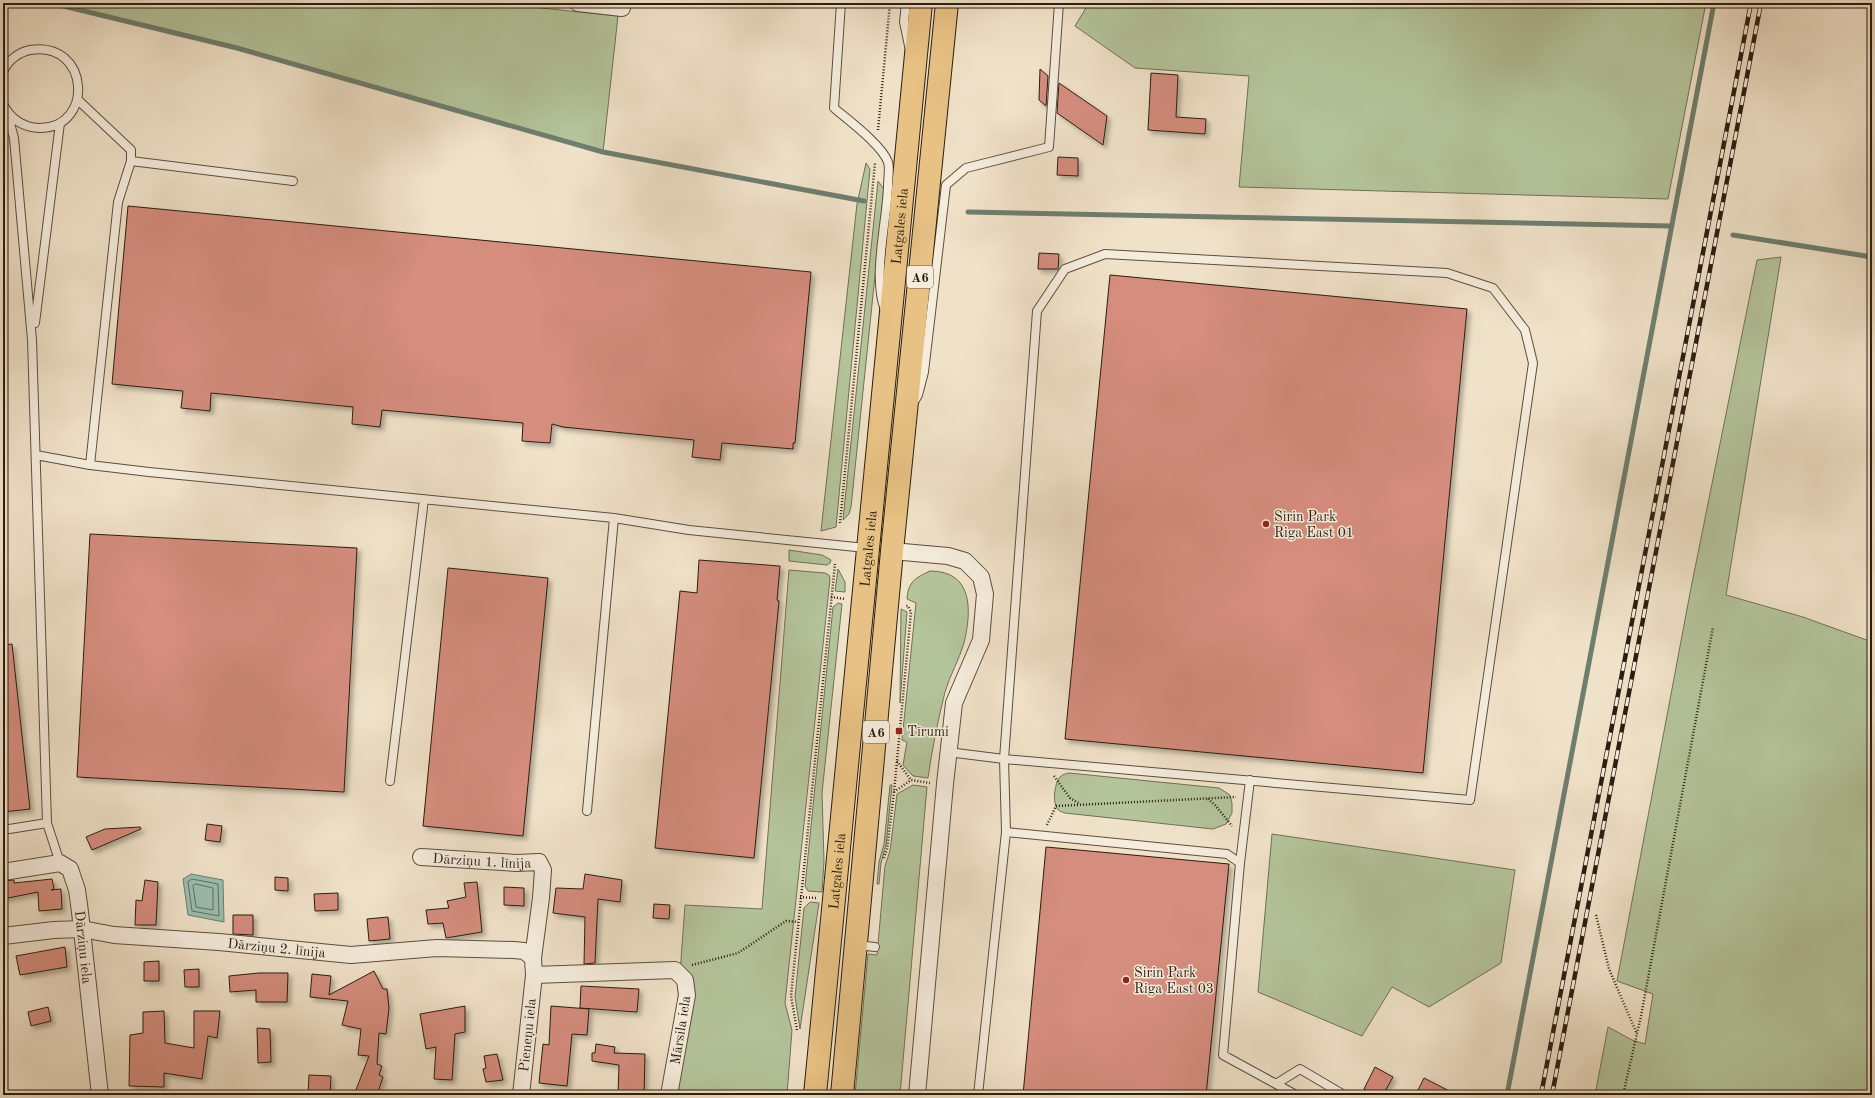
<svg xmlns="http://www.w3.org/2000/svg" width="1875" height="1098" font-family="'Old Standard TT',serif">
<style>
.green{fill:#b4c49b;stroke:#707055}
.water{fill:#9bbfaf;stroke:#6e7e6f}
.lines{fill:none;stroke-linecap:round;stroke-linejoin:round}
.shore{stroke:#636e5f;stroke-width:1}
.stream{stroke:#6e7e6f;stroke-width:5}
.building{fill:#d58d7e;stroke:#2b1d0f;filter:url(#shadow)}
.service-casing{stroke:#5c4e3e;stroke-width:10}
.minor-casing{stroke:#5c4e3e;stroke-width:18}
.trunk-casing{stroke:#2b1d0f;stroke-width:24}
.path{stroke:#2b1d0f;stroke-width:2.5;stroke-dasharray:1 2;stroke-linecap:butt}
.service{stroke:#f5ecdc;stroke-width:8}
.minor{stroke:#f5ecdc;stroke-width:16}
.trunk{stroke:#e8c184;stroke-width:22}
.rail-casing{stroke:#2b1d0f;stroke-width:4.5}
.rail{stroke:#f5ecdc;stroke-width:3;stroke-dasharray:9;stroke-linecap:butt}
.poi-dot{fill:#8f2418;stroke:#f5ecdc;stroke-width:1.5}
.labels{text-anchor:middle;stroke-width:3;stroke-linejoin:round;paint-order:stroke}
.shield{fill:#f5ecdc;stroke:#685b4c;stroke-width:1}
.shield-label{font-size:13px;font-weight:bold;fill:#2b1d0f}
.street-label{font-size:14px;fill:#2b1d0f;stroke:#f5ecdc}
.poi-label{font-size:14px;fill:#2b1d0f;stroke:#f5ecdc;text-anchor:start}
</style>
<defs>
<filter id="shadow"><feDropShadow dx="3.5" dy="3.5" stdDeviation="2" flood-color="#0004"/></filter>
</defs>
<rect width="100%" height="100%" fill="#f0e2c9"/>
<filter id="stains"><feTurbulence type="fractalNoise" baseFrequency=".005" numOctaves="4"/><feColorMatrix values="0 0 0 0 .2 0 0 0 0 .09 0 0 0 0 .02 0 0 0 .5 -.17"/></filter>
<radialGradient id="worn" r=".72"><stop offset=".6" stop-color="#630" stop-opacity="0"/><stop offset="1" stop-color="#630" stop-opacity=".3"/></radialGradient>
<path class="green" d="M51,3H494L618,16L603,152L237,48Z
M1089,3H1706L1668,199L1239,187L1249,76L1135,68L1075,26Z
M866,163L870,169L836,527L821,531L857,204Z
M878,181L884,189L851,507L849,514L843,520Z
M1781,257L1726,595L1803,617L1872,642V1095H1595L1608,1027L1632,1040L1645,1044L1653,994L1617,981L1691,588L1757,260Z
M789,550L822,555L831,560L830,563L827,565L789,561Z
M838,569L845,582V592L835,591Z
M789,570L825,573L829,575L830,579L785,1003L792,1030L787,1095H671L685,905L762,909Z
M930,571C973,571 972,610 964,643C959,660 950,675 945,692C938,720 932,749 928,778L913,776L903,765L907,742L902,740L916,603L907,599C908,582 915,578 930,571Z
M838,603L842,604L822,793L824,861L822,892L808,891L805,886L833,607Z
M901,609L907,612L900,703L901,610Z
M1069,773L1219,788L1230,795L1232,803V813L1226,824L1213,829L1065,813C1062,812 1058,811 1057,808C1052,802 1055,782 1060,777C1063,774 1065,774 1069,773Z
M890,785H892L886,845L881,863L879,884H877L879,862L884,844Z
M913,785L927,787L900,1095H855L868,954L877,955L885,866L890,851L897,794Z
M1272,834L1515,870L1501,963L1429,1007L1392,987L1362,1036L1258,992Z
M810,902L819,903L800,1029L795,997L804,908Z"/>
<path class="water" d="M191,874L223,880L224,922L188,915L183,879Z"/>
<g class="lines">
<path class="shore" d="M192,879L218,884L219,916L192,911L188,882Z
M196,884L213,888V910L196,907L193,886Z"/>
<path class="stream" d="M51,3L237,48L603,152L864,201
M968,212L1671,226
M1733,235L1872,257
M1507,1095L1714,3"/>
</g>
<path class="building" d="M1040,69L1048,76L1046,106L1039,100Z
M1151,73L1178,75L1176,117L1206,119L1205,134L1148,130Z
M1059,83L1107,116L1103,145L1057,113Z
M1058,157L1078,158V176L1057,175Z
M128,206L811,272L795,443H793V449L722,443L720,460L692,457L694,440L563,427L552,424L550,443L522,441L523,423L382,410L380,427L352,424L353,407L211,393L210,411L181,408L183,391L112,384Z
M1039,253L1059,254L1058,269H1038Z
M1110,275L1467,309L1423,773L1065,739Z
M90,534L357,548L344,792L77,777Z
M699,560L780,566L777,600L779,601L754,858L655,848L680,591L697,593Z
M448,568L548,578L523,836L423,826Z
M12,644L30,809L3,812V645Z
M207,824L222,826L220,842L205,840Z
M140,827L141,829L92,850L86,837L105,829Z
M1046,847L1229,864L1206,1095H1023Z
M585,874L622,880L620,902L598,899L595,963L584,964L585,917L553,913L556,888L583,889Z
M275,877L288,878V891L275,890Z
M52,879L54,889L51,890L61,889L62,909L39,911L38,892L3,899V881L14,880V883Z
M145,880L158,882L156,925H135L136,900L142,901Z
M477,882L482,932L446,938L443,923L428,924L426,910L449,908L447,901L466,897L464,883Z
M504,887L524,888V906L504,905Z
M338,893V910L315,911L314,894Z
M654,904L670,905L669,919L653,918Z
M233,915H253V935L233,934Z
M388,917L390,939L369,941L367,919Z
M65,947L67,967L20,975L16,956Z
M159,961V981H144V962Z
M199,969V987H185L184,970Z
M374,971L383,989H387L389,1008L386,1034L379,1033L377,1064L382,1066L379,1075L383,1077L377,1095H354L369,1056L358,1055L361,1029L342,1025L348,1001L310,997L312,974L331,976L329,995Z
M259,973H288L287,1002H256V990L230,992L229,976Z
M581,986L639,989L637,1012L580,1008Z
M465,1006V1032L455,1034L452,1080L434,1079L436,1047L426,1049L420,1014Z
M551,1006L589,1009L587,1035L572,1034L567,1086L539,1083L543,1044L549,1045Z
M48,1007L51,1021L31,1026L28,1012Z
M164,1011L165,1043L194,1048V1011H220L217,1038L208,1036L202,1079L164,1073V1087L129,1086L130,1035L143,1033V1012Z
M257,1028L270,1029L271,1062L258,1063Z
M596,1044L615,1047L614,1053L645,1054L644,1095H618L619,1065L592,1061V1053H595Z
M497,1054L503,1080L486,1082L483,1069L486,1068L484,1056Z
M1375,1067L1393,1077L1383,1095H1375L1364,1089Z
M309,1075L331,1076L330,1095H308Z
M1424,1078L1457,1095H1428L1418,1090Z"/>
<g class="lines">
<g class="service-casing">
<path id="service" d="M841,3L834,108C848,120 882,145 888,162C890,168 888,179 888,186C887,222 872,277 885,310
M906,3L904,22L909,46
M3,72C7,61 19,52 30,50C90,40 95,129 39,128C22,127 10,118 3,104
M78,100L131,150V161L118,202L90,465
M7,112L14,138L32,340L47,823L60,863
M131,161L293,181
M35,323L60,123
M914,402L918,395L924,372L946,185L966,168L1049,147L1059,3
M36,455L90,465L149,472L614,518L689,530L866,548
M948,752L1004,759L1470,800L1533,363L1525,330L1493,288L1447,273L1105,254L1065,269L1037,311L1004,759L1006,832
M390,781L424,499
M587,811L614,518
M3,830L47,823
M1240,863L1250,780
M857,945L875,947
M1276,1084L1296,1095
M978,1095L1006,832L1227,854L1240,863L1223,1055L1276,1084L1300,1069L1344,1095"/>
</g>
<g class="minor-casing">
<g id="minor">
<path d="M578,3L622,8"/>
<path d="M892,551L948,556L965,561L981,577L985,594L981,640L954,703L945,784L917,1095"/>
<path id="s1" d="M421,857L517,863L539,862L543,870L541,898L533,958"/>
<path id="s2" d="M3,872L60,863L70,869L77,890L80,912L100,1095"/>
<path id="s3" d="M3,936L54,930L82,929L114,935L219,942L351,955L437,948L514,950L524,951L533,958L534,975L521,1095"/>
<path d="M534,975L675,970L685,980L687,995L669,1095"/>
</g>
</g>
<g class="trunk-casing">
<g id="trunk">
<path id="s4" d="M815,1095L921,3"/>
<path d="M842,1095L892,551L947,3"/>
</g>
</g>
<path class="path" d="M878,130L890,3
M840,523L875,163
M831,597L845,599
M897,761L911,780L930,783
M1054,776L1070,798L1080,804
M894,792L911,780
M1208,799L1215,805L1232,826
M1047,825L1056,806L1236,797
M884,858L887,849L894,792L911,612L908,606H905
M800,897L816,898
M1596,915L1609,969L1637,1034
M692,965L738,953L786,921L798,922
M797,1030L791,996L835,564
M1623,1095L1641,1016L1713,627"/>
<use href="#service" class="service"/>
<use href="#minor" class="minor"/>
<use href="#trunk" class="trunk"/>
<g class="rail-casing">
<path id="rail" d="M1541,1095L1751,3
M1552,1095L1761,3"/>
</g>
<use href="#rail" class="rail"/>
</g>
<g class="poi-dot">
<circle cx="1266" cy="524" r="4"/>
<rect x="895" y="727" width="8" height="8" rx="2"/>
<circle cx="1126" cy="980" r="4"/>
</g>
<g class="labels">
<g class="shield">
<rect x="907" y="266" width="26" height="22" rx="3"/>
<rect x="863" y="721" width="26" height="22" rx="3"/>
</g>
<g class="shield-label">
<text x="920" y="282">A6</text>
<text x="876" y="737">A6</text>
</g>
<g class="street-label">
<text dy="5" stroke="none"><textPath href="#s4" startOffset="873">Latgales iela</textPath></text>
<text dy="5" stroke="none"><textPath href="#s4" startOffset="549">Latgales iela</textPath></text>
<text dy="5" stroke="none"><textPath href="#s1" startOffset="61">Dārziņu 1. līnija</textPath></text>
<text dy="5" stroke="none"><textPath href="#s4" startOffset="225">Latgales iela</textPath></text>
<text dy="5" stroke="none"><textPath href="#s2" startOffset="149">Dārziņu iela</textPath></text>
<text dy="5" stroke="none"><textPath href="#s3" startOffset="275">Dārziņu 2. līnija</textPath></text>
<text transform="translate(680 1030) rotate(-81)" y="5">Mārsila iela</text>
<text transform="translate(527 1035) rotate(-84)" y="5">Pieneņu iela</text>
</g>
<g class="poi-label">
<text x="1274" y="521">Sirin Park<tspan x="1274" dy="16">Riga East 01</tspan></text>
<text x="907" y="736">Tīrumi</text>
<text x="1134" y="977">Sirin Park<tspan x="1134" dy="16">Riga East 03</tspan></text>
</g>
</g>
<rect width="1875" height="1098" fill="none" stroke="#f0e2c9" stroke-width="16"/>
<rect x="4" y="4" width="1867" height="1090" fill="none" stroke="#2b1d0f" stroke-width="2"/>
<rect x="8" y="8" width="1859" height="1082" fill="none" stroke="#2b1d0f"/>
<rect width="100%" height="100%" filter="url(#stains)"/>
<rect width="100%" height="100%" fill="url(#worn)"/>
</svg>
